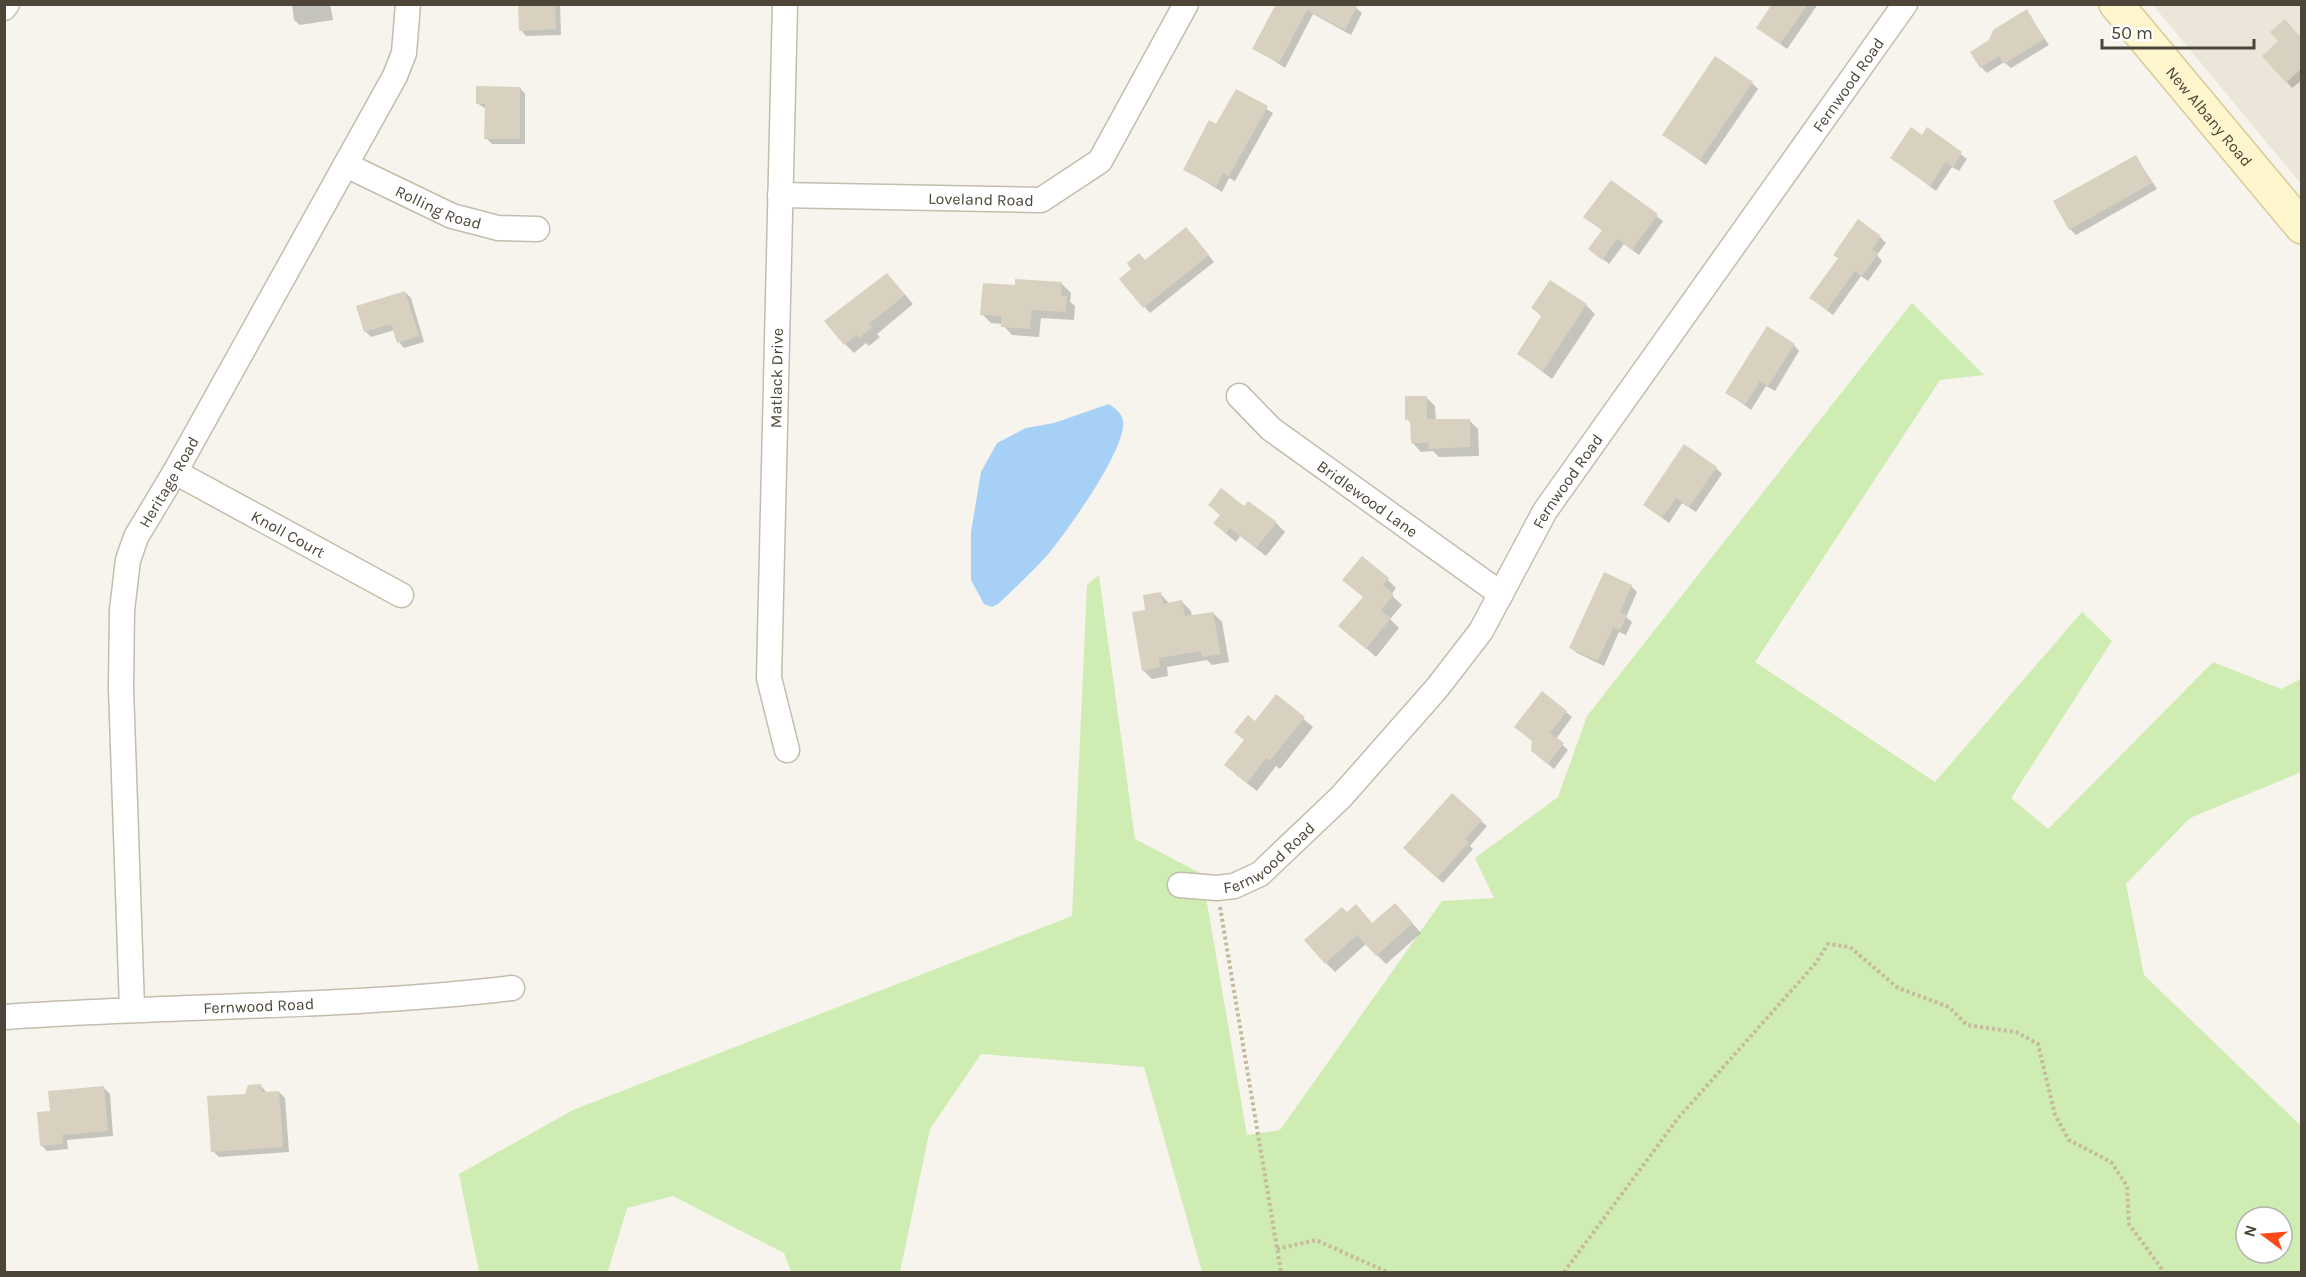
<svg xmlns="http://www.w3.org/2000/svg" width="2306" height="1277" font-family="Karla,sans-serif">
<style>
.residential{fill:#ebe6d9}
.green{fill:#cfecb3;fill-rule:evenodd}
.water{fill:#a6d0f5}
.shadow{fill:#0003}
.building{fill:#d9d1c0}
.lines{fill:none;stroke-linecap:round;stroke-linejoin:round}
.street-casing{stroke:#c3bdad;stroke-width:27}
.secondary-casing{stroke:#d9cb99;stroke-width:36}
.path{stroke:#c6ba9d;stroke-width:4;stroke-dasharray:3 3;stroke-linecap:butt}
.street{stroke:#fff;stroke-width:24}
.secondary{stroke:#fff6cd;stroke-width:33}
.labels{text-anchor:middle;stroke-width:6;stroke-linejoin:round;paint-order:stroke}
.street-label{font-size:16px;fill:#4c4538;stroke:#fff}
</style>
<rect width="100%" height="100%" fill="#f6f4ec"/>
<path class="residential" d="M2153,5H2301V184Z"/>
<path class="green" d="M1912,303L1984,375L1940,380L1755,662L1935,782L2082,612L2112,641L2011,798L2048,829L2213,662L2281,689L2301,679V772L2190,818L2126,884L2144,975L2301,1126V1272H1202L1144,1067L981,1054L930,1129L900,1272H791L784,1253L673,1196L627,1208L608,1271L479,1272L459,1174L573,1110L1072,916L1087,585L1099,575L1135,839L1202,874L1247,1135L1280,1130L1442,901L1494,898L1475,858L1558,797L1587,716ZM2246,1217H2282V1253H2246Z"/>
<path class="water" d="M1109,404C1113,407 1120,412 1122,417C1133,441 1066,532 1050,552C1034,570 1016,587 998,604L992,607L984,604L971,580V532L981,472L997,443L1026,428L1054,423Z"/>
<path class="shadow" d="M292,4H330L333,20L300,25L294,20Z
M520,4H560L561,35L526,36L521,30Z
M1285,4H1351L1362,13L1351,35L1313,14L1285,68L1254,48Z
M1774,4H1818L1787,49L1758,28Z
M2026,11L2049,45L2011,68L2004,62L1987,73L1981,67L1990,41Z
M2290,27L2302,39V80L2292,88L2287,82L2280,41Z
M1752,83L1758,89L1706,165L1664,135Z
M520,88L525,94V144H492L486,138V109L477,103Z
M1236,91L1273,113L1235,181L1229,178L1222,192L1185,169L1216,126Z
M1927,129L1967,159L1959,171L1952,167L1936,191L1892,158L1922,137Z
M2136,157L2157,189L2076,235L2070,229Z
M1611,182L1663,221L1639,255L1624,244L1609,264L1590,249L1603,231L1585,217Z
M1192,234L1214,262L1150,313L1121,279L1146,261Z
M1880,237L1886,243L1877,255L1882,261L1868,281L1861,276L1833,315L1817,303L1839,259Z
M896,284L913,304L877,334L880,337L869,346L866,343L854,353L845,344Z
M1062,284L1071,293L1070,302L1075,306L1074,320L1041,318L1039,337L1012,335L1002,324L991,323L982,314L1016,287Z
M405,292L411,298L424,342L404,348L399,342L395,330L371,337L365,331Z
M1586,305L1595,314L1552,379L1519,354L1542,317L1533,308Z
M1794,345L1799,351L1775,391L1766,386L1751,410L1727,392Z
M1426,397L1435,406L1436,421L1469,420L1478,429L1479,456L1439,457L1433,451L1421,452L1412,442V424L1407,419Z
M1716,468L1722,474L1696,512L1682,503L1669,523L1645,505Z
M1210,505L1276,523L1285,532L1266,556L1240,536L1236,542L1224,532L1215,523L1221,516Z
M1387,579L1396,588L1391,595L1402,605L1390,619L1399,628L1376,657L1341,626Z
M1631,586L1637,592L1626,617L1632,622L1626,635L1619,632L1604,666L1577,653L1571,648Z
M1160,594L1170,604L1182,602L1191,611L1192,617L1213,613L1222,622L1229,662L1212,665L1207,660L1167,667L1168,676L1152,679L1143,670L1147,611Z
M1276,696L1313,727L1280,769L1276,766L1257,791L1235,774L1245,741Z
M1566,712L1572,717L1556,739L1568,750L1554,769L1539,757L1533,742Z
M1481,821L1487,826L1470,846L1473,849L1443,883L1411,854Z
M1347,914L1373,925L1404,914L1421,933L1386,964L1366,944L1335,972L1326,963Z
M261,1086L267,1093L279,1092L285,1098L289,1152L219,1157L213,1151L246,1095Z
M104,1088L110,1094L113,1136L67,1140L68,1149L47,1151L41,1145L52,1112Z"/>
<path class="building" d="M518,4H555L556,29L519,31Z
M1276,4H1358L1345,30L1307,10L1279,63L1252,49Z
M1772,4H1808L1780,44L1756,28Z
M2027,9L2044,39L2004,64L1999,56L1980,68L1970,52L1989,40L1993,30Z
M2285,19L2301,38V69L2286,83L2262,56L2278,41L2270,32Z
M1715,56L1753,82L1700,160L1662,135Z
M476,86L520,87V139H484L485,104H476Z
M1236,89L1268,106L1229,176L1223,173L1216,187L1183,170L1209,120L1216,124Z
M1911,127L1922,135L1927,127L1962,152L1953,167L1946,162L1930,186L1890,158Z
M2136,155L2152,183L2069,230L2053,201Z
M1611,180L1658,214L1632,250L1617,239L1602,260L1588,249L1602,230L1583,217Z
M1858,219L1881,236L1872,249L1878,254L1862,276L1855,271L1827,310L1809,298L1838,258L1833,255Z
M1186,227L1209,255L1143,308L1119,279L1131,269L1127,263L1139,253L1145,260Z
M887,273L905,295L869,324L872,327L859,338L856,335L844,345L824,321Z
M1015,279L1062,282L1061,295L1067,296L1066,312L1032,310L1030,329L1001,327V316L980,315L983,283L1015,285Z
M1550,280L1587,304L1543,371L1517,354L1542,315L1531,308Z
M405,291L419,336L397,343L391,324L364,332L356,306Z
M1767,326L1795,344L1768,386L1760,381L1745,405L1725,393Z
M1405,396H1427V419H1470V447L1428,449L1429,443H1411L1410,420H1405Z
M1684,444L1717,467L1689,507L1676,498L1662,518L1643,505Z
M1221,488L1244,506L1248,501L1277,522L1256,548L1230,528L1226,534L1213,523L1220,515L1208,505Z
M1362,556L1389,578L1383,585L1394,595L1381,610L1391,618L1366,649L1338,626L1363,597L1342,580Z
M1604,572L1632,585L1620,612L1627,615L1620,630L1613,627L1598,661L1569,648Z
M1161,592L1163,604L1182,600L1185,616L1213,612L1221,654L1202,657L1201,651L1159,658L1160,667L1142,671L1132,612L1145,610L1143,595Z
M1542,691L1567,711L1550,733L1564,743L1548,764L1531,751L1532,741L1514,727Z
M1276,694L1305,717L1270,761L1266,758L1247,783L1224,765L1244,740L1234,732L1248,715L1255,721Z
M1452,793L1482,820L1465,839L1469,842L1437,878L1403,848Z
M1395,903L1413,923L1376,956L1357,935L1325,964L1304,940L1342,907L1347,912L1356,904L1372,923Z
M261,1084L262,1092L279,1091L283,1147L211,1152L207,1096L245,1094L248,1085Z
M104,1086L108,1131L62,1135L63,1144L40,1146L37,1112L50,1111L48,1091Z"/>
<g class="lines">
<g class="street-casing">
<g id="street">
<path d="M785,4L769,678L787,750"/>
<path d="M4,8L7,4"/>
<path id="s1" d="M346,165L452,216L498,228L537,229"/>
<path id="s2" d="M780,195L1041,200L1100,161L1186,4"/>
<path id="s3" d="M1239,396L1271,429L1501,594"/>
<path id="s4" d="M175,472L401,595"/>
<path id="s5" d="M1180,885L1217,888L1234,886L1260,874L1341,797L1437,688L1481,631L1545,511L1905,4"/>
<path id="s6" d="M132,1008L121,688L122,610L128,560L136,537L175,472L395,76L404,53L408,4"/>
<path id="s7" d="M4,1017C174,1005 344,1008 512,988"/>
</g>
</g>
<g class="secondary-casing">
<g id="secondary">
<path id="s8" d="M2116,4L2302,227"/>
</g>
</g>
<path class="path" d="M1220,907L1281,1272
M1277,1249L1316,1240L1387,1272
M1564,1272L1679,1117L1815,964L1828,944L1850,947L1898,988L1949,1007L1967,1025L2016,1032L2038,1044L2055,1115L2069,1140L2111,1162L2127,1186L2129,1224L2164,1272"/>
<use href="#street" class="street"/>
<use href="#secondary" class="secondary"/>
</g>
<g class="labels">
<g class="street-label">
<text dy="6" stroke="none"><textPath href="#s5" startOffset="1071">Fernwood Road</textPath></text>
<text dy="6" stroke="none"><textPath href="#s8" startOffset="146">New Albany Road</textPath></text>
<text dy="6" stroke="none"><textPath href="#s2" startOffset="201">Loveland Road</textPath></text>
<text dy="6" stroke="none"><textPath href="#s1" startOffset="102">Rolling Road</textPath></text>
<text transform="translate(776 378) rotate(-89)" y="6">Matlack Drive</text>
<text dy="6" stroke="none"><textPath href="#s6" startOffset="537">Heritage Road</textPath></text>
<text dy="6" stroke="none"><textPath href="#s5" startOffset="585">Fernwood Road</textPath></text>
<text dy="6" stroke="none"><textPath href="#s3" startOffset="165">Bridlewood Lane</textPath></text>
<text dy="6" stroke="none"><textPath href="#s4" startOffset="129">Knoll Court</textPath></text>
<text dy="6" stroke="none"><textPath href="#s5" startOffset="99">Fernwood Road</textPath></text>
<text dy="6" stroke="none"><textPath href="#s7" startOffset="255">Fernwood Road</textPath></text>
</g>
</g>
<rect width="2306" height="1277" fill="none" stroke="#4c4538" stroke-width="12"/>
<g transform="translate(2264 1235) rotate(286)"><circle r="28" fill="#ffffff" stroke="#b7b5af" stroke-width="1.5"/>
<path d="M0-4.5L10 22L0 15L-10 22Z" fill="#ff4a1a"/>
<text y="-9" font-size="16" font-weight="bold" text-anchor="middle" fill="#4c4538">N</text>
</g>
<path d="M2102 39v9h152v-9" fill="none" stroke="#4c4538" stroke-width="3"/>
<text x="2111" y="39" font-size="18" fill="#4c4538" stroke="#ffffff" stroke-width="4.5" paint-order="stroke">50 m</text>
</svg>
